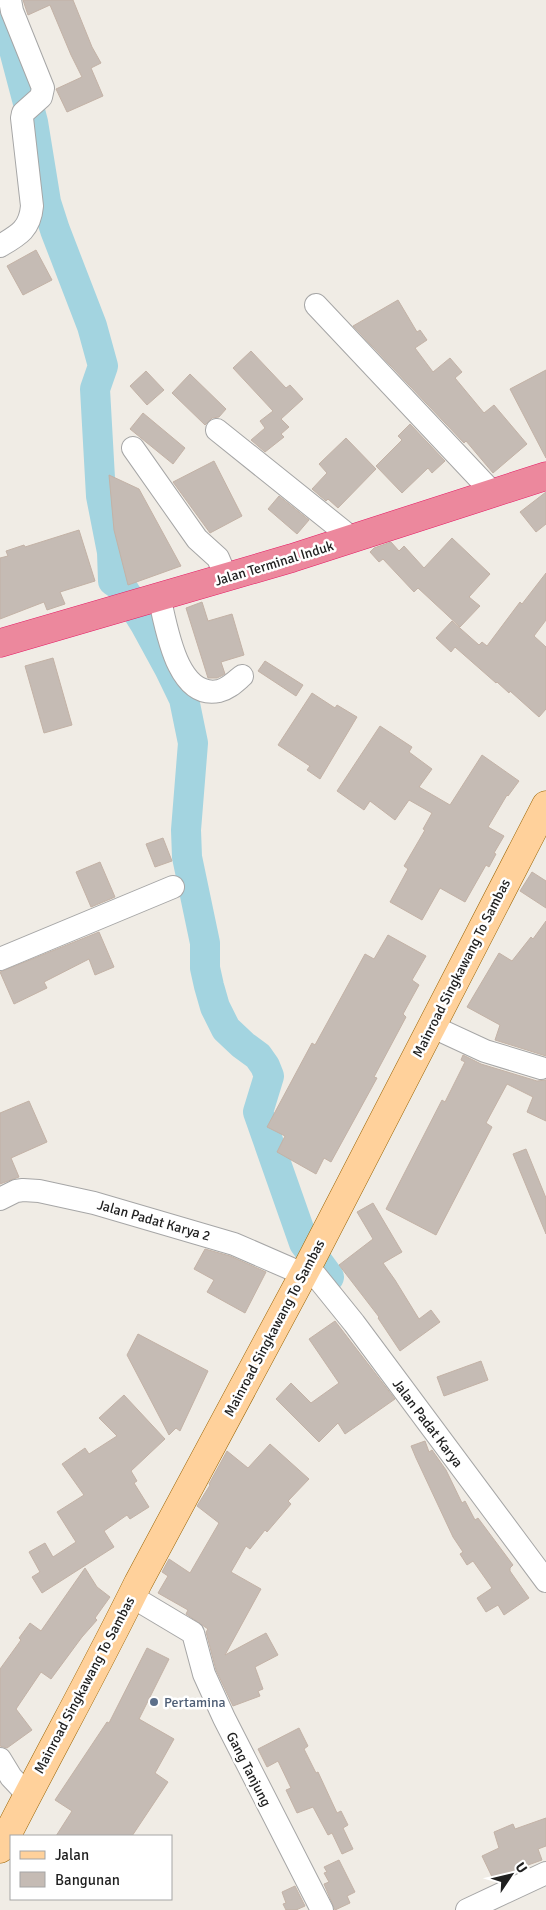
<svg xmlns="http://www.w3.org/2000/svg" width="546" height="1910" font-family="Signika,sans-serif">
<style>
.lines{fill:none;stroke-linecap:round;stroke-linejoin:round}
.river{stroke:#a3d4e0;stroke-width:30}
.building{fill:#c5bbb4;stroke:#c3b2a6}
.minor-casing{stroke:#a6a6a6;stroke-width:24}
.major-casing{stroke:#9a6300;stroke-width:29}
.highway-casing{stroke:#e51c65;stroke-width:29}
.minor{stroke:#fff;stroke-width:22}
.major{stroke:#ffd19b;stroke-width:28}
.highway{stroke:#ec889d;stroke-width:28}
.service-dot{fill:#5c6f8a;stroke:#fff;stroke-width:2}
.labels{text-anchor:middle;stroke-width:5;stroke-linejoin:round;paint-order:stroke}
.street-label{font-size:14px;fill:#1f1f1f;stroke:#fff}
.service-label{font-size:14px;fill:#4e5e75;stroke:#fff;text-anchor:start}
</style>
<rect width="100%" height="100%" fill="#f0ece5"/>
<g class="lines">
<path class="river" d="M0,11L14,50L33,122L46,202L55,230L92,326L103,366L95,389L101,496L112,552L113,581L122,587L145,624L169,668L184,699L193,743L186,830L187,857L205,943V968L209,986L215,1007L226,1029L243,1045L258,1056L265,1066L269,1076L258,1112L304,1243L329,1277"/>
</g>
<path class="building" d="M23,0H73L92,47L101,63L91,68L103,96L67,112L56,89L82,77L71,55L50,5L28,15Z
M36,250L52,280L23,295L7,266Z
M398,300L417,332L420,330L427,340L415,348L433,372L450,358L462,372L455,378L484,413L494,405L527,444L493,473L466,441L464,443L353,326Z
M251,351L286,388L290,385L303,399L281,419L289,427L281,434L284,437L265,452L251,440L265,428L260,421L273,411L233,368Z
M546,370V458L510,389Z
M146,371L164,390L147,405L130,386Z
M190,374L226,409L219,417L212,418L205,425L172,393Z
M143,413L185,448L173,464L130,429Z
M410,424L445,461L432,473L428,468L402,493L376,466L402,440L398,436Z
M346,438L376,469L338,508L328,499L326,501L312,489L327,473L319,464Z
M214,461L242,516L210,533L173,482Z
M109,475L139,489L181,566L128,585L114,530Z
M546,492V524L536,532L520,512Z
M279,496L309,520L297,534L268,509Z
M79,530L95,581L60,592L65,604L47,610L44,602L0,619V558L8,556L6,551L24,545L25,547Z
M452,538L490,574L469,597L480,606L460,627L418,588L414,592L383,559L379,562L370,552L374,548L391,542L399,551L404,546L424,568Z
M546,573V620L534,636L546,647V709L539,717L510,691L509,693L497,682L496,683L455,647L451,652L436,638L452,621L479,645L482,642L487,646L520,602L522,604Z
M202,602L208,621L232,614L244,655L221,662L225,674L217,678H208L186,608Z
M53,658L72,725L44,733L25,666Z
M265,661L303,685L296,696L258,671Z
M312,693L335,708L337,705L357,717L320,779L307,770L310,766L278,745Z
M380,726L412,747L409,752L432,769L419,787L450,805L482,755L519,781L508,796L507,795L488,827L504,836L494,853L496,854L489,867L486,865L465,902L440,888L422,920L390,902L408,869L404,866L425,830L423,829L432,813L409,800L395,820L370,801L364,810L337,791Z
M163,838L172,861L155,867L146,844Z
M100,862L115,897L91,907L76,872Z
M532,872L546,881V908L520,891Z
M546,921V1056L495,1040L500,1025L467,1007L499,953L512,961L531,937L533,939Z
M99,932L114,967L95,975L89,959L44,982L47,988L14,1004L0,972Z
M388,935L426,956L412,980L419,985L403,1014L406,1017L374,1077L377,1078L331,1162L324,1158L316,1174L277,1152L285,1136L267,1127L312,1043L315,1045L365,954L374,959Z
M463,1055L481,1064L537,1081L546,1080V1121L527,1112L533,1097L507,1084L486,1123L492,1127L436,1235L386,1209L442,1100L445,1102L465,1062L461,1060Z
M29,1101L47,1142L11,1158L19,1177L0,1184V1113Z
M526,1149L546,1198V1234L513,1154Z
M373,1203L402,1252L383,1263L395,1280L419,1319L431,1310L440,1322L400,1351L378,1318L379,1317L339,1265L373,1239L357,1212Z
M205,1249L230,1256L266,1272L245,1313L207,1292L214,1280L194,1269Z
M335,1321L395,1399L345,1434L338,1423L319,1442L276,1399L291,1383L311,1403L339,1383L309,1339Z
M138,1334L208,1371L180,1431L176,1428L169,1435L127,1355Z
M481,1361L488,1380L444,1396L437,1377Z
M124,1395L165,1439L131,1471L137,1481L134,1483L149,1507L130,1519L127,1515L104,1531L114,1547L42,1593L32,1577L40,1572L29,1552L45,1543L53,1557L76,1542L57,1512L84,1495L62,1464L85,1448L89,1454L117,1436L99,1418Z
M425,1441L429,1452L432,1450L446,1470L462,1503L465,1501L475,1520L478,1518L513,1565L510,1568V1571L529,1598L504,1615L498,1605L486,1612L477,1598L492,1588L473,1561L467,1565L460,1554L463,1552L453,1537L416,1458L411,1446Z
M270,1444L309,1479L288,1501L291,1504L267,1532L265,1530L250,1549L246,1546L231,1572L261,1589L225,1655L266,1633L278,1655L255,1667L263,1689L258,1691L260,1696L233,1706L216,1670L206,1632L208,1629L186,1614L188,1610L158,1593L168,1576L162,1572L169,1559L190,1573L219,1523L197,1506L210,1485L209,1484L227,1451L248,1468Z
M85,1568L97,1587L110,1597L95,1618L97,1620L82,1637L51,1679L41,1672L16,1709L32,1730L7,1748L0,1746V1669L21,1640L19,1638L30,1623L41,1631Z
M147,1648L169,1659L139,1719L174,1739L155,1773L168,1782L132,1836H56L72,1811L55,1800L107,1722L109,1723Z
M299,1728L308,1746L304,1749L316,1773L318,1772L337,1813L341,1811L348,1825L343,1828L353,1849L342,1854L332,1833L328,1835L313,1807L297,1813L286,1790L291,1788L278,1761L267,1767L258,1749Z
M546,1818V1846L538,1849L542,1860L528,1865V1867L513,1874L512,1871L493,1879L482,1856L499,1848L494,1832L513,1824L515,1829Z
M339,1860L355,1892L347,1896L350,1903L335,1910L324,1884L329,1882L324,1873L327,1872L324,1867Z
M295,1886L305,1906L296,1910H286L283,1904L286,1903L282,1892Z"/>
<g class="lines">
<g class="minor-casing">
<path id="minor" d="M0,246C19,235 30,229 32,206L22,118L23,113L41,97L43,88L12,11L10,0
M316,305L493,493
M217,430L353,539
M133,448L197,539L218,558L226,577
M159,596C166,624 176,700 219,691C228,689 235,682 242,676
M0,959L173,887
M431,1026L485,1051L541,1068
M0,1199L16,1191L23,1190L39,1191L94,1203L234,1244L303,1274
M308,1266L354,1323L546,1581
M131,1596L193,1633L204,1674L224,1718L322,1910
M0,1759L11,1777L27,1794
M467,1910L546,1873"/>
</g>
<g class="major-casing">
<path id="major" d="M0,1849C45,1760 94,1673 138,1583L308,1266L546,805"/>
</g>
<g class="highway-casing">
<path id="highway" d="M0,643L292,558L546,476"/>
</g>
<use href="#minor" class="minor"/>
<use href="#major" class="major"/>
<use href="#highway" class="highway"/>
</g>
<circle class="service-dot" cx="154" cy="1702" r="5"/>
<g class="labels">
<g class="street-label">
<text transform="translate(274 563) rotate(-17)" y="5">Jalan Terminal Induk</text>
<text transform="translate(461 968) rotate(-63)" y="5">Mainroad Singkawang To Sambas</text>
<text transform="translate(154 1220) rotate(16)" y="5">Jalan Padat Karya 2</text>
<text transform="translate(274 1328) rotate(-62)" y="5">Mainroad Singkawang To Sambas</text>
<text transform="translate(428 1423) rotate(53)" y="5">Jalan Padat Karya</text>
<text transform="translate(84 1685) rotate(-62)" y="5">Mainroad Singkawang To Sambas</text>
<text transform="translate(249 1769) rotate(63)" y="5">Gang Tanjung</text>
</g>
<g class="service-label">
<text x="164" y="1707">Pertamina</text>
</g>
</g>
<rect x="10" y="1835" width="162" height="65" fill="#ffffff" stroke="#a5a5a5"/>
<rect x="20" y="1851" width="25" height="8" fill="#ffd19b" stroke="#a5a5a5"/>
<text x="55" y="1860" font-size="15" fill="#1f1f1f">Jalan</text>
<rect x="20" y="1872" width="25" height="15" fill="#c5bbb4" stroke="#a5a5a5"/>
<text x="55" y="1885" font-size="15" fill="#1f1f1f">Bangunan</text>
<g transform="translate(511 1875) rotate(55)" stroke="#ffffff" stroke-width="4" paint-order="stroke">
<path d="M0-4L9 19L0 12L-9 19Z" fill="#1f1f1f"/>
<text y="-8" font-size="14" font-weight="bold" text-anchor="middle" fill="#1f1f1f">U</text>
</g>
</svg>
